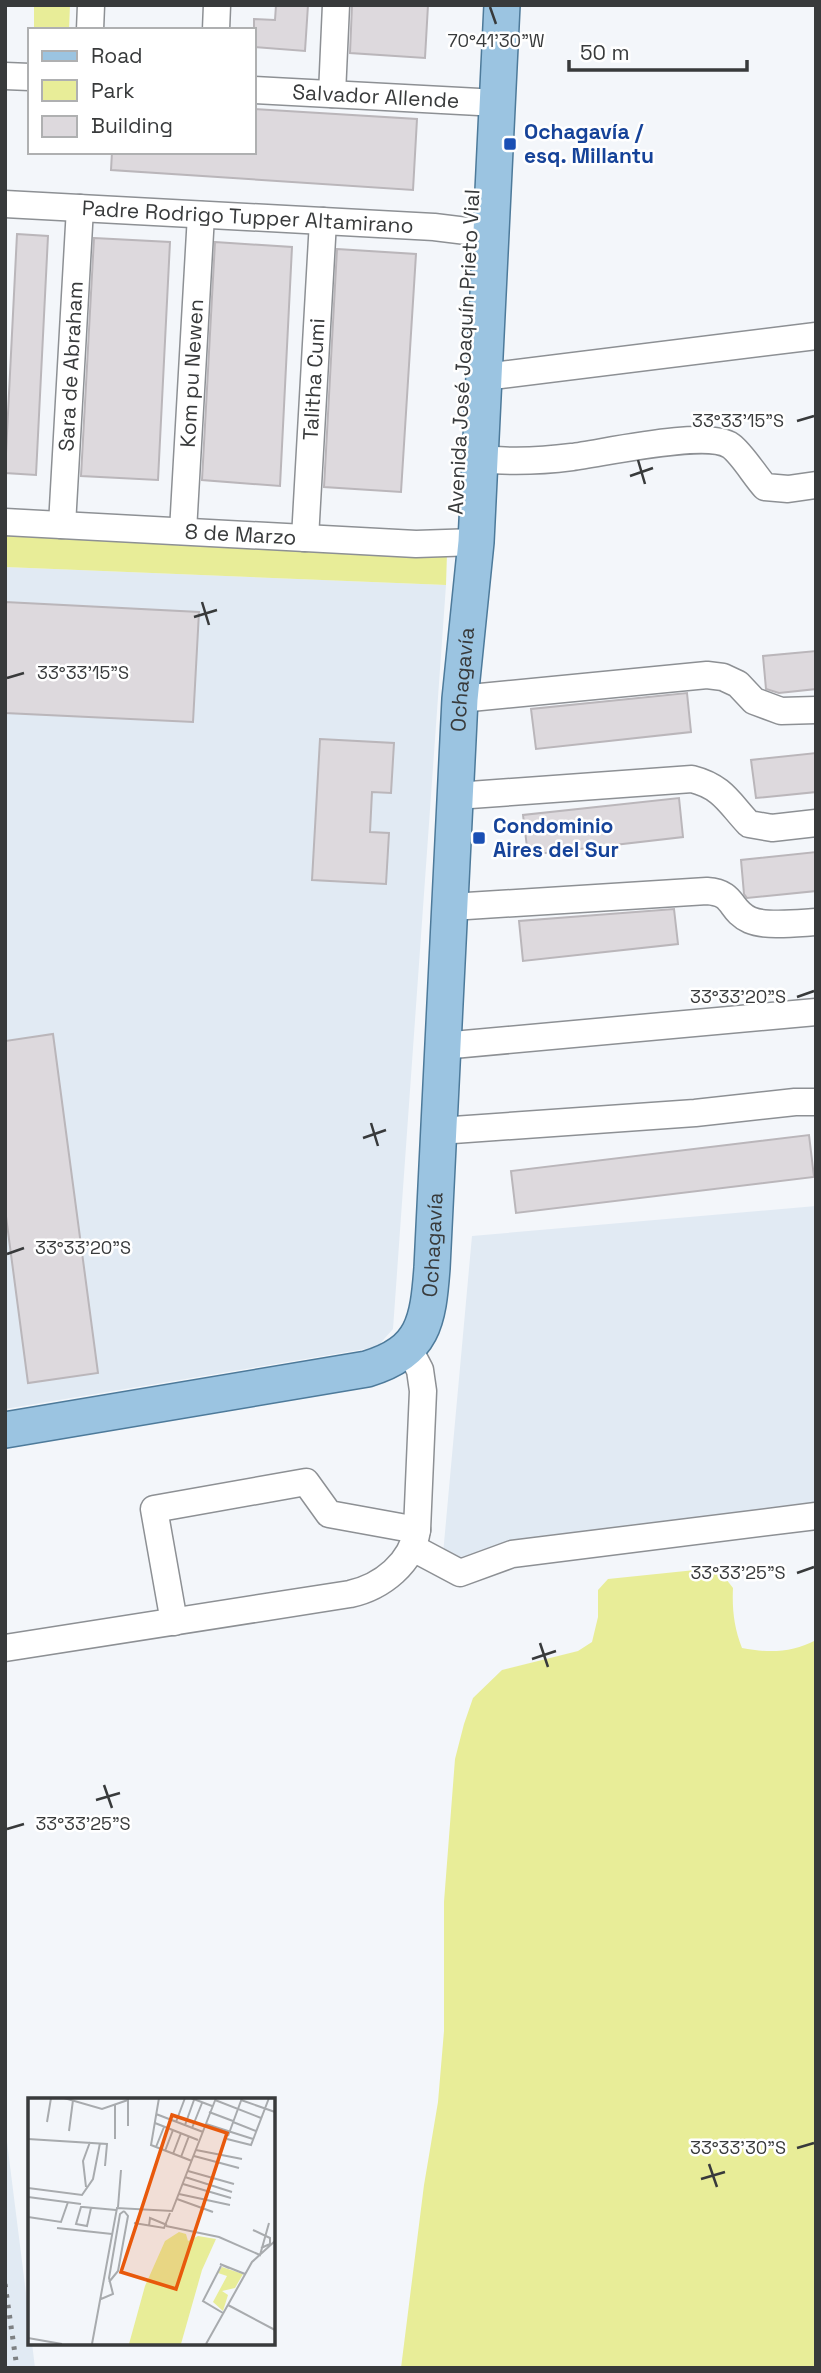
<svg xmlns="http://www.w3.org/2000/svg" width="821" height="2373" font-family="'Space Grotesk',sans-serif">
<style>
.built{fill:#e1eaf3}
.green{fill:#e8ed98}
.building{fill:#ddd9dd;stroke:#bab6ba;stroke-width:2}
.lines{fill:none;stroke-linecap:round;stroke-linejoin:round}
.minor-casing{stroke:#8d9094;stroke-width:29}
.major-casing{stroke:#4d7a9a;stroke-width:38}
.minor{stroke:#fff;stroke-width:26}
.major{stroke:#9bc4e1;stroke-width:35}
.rail{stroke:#7e8183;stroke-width:5;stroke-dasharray:3.5 7;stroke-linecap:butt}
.ticks{fill:none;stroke:#383a3b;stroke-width:2.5}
.transit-dot{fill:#1a4fb4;stroke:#fff;stroke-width:2.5}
.labels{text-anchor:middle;stroke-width:5;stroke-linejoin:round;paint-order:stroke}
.street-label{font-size:21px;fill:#383a3b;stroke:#fff}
.transit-label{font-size:21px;font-weight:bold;fill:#164399;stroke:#fff;text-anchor:start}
.inset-road{fill:none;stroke:#a8abae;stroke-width:2}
.view{fill:#e8590c;fill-opacity:0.15;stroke:#e8590c;stroke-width:3.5}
.inset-edge{fill:none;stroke:#383a3b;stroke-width:3.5}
.ticks-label{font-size:18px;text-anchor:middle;fill:#383a3b;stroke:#fff;stroke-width:5;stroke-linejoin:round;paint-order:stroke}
</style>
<rect width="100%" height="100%" fill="#f3f6fa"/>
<path class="built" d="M5,567L446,585L393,1329L377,1347L5,1409Z
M816,1206V1517L442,1565L472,1236Z
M5,2126L30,2325V2343H32L35,2368H5Z"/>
<path class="green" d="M34,5H70L69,30H34Z
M5,534L447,553L446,585L5,567Z
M705,1569L719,1570L733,1588C732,1609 734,1628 742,1648C768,1653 792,1653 816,1640V2368H401L424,2185L438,2102L444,2031V1902L455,1759L464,1724L473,1698L502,1670L578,1651L592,1642L598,1617V1590L608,1579Z"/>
<path class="building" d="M276,5H308L305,51L254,47V19L275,20Z
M352,5H428L425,58L350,53Z
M254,109L417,119L413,190L111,170L112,152H254Z
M17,234L48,236L36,475L5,473Z
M94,238L170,242L158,480L81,476Z
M215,242L292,247L280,486L202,480Z
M337,249L416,254L401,492L324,487Z
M5,602L199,612L193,722L5,713Z
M816,651V689L779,693L766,689L763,656Z
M687,693L691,732L536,749L531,709Z
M320,739L394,743L391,793L372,792L370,832L389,833L386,884L312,880Z
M816,753V792L756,798L751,760Z
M679,798L683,837L528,855L523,815Z
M816,852V891L747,898L744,894L741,860Z
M674,909L678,944L523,961L519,921Z
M53,1034L98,1373L28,1383L5,1209V1041Z
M809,1135L814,1177L516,1213L511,1171Z"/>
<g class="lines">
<g class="minor-casing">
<g id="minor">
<path d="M90,30L91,5"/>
<path d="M216,30L217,5"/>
<path d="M5,76L30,77"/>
<path id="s1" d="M254,90L498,103"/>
<path d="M332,94L336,5"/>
<path id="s2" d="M5,204L434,227L491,234"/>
<path d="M484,377L816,336"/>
<path d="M481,459C511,462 541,461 572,457C604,453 707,429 731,446C742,454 755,476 765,487L788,489L816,485"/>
<path id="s3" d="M5,522L416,544L476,542"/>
<path id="s4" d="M62,525L80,208"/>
<path id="s5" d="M183,531L201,215"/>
<path id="s6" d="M305,538L323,221"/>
<path d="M460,699L707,675L723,677L738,684L754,701L781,711L816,710"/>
<path d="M456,796L692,779C723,787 729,803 749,824L772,828L816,823"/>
<path d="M451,907L707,891C736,893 728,910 750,920C766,927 798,923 816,922"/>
<path d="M442,1046L816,1012"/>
<path d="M439,1131L695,1113L795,1102H816"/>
<path d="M413,1548L460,1573L512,1554L816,1516"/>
<path d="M174,1622L154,1509L306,1482L329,1514L417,1530"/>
<path d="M5,1648L350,1594C382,1587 412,1563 417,1530L423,1391L420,1370L408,1347"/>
</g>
</g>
<g class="major-casing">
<g id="major">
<path id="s7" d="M5,1430L367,1369C424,1352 428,1321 432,1268L460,699L476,542L502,5"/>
</g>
</g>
<use href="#minor" class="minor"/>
<use href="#major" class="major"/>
<path class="rail" d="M5,2284L17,2368"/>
</g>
<path class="ticks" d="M490,7L496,24M797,421L814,416M638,460L645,484M630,476L653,468M202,602L209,625M194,617L217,610M7,678L24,673M797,997L814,991M371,1123L378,1146M363,1138L386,1130M7,1254L24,1248M797,1573L814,1567M540,1643L548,1667M532,1659L556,1651M104,1785L112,1808M96,1800L120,1793M7,1829L24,1824M797,2148L814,2143M709,2164L717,2187M701,2179L725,2172"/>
<g class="transit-dot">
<rect x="503" y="137" width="14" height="14" rx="3.5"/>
<rect x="472" y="831" width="14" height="14" rx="3.5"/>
</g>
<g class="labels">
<g class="street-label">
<text dy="7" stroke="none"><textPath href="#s1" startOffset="122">Salvador Allende</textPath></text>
<text dy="7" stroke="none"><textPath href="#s2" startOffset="243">Padre Rodrigo Tupper Altamirano</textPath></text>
<text transform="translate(464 352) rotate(-87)" y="7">Avenida José Joaquín Prieto Vial</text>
<text dy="7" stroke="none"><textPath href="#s4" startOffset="159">Sara de Abraham</textPath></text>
<text dy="7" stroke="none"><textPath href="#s5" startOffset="158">Kom pu Newen</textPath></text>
<text dy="7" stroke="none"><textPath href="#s6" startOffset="159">Talitha Cumi</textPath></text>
<text dy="7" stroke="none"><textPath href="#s3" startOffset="236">8 de Marzo</textPath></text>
<text dy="7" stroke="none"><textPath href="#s7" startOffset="1088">Ochagavía</textPath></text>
<text dy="7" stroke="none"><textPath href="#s7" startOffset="522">Ochagavía</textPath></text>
</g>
<g class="transit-label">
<text x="524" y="139">Ochagavía /<tspan x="524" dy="24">esq. Millantu</tspan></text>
<text x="493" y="833">Condominio<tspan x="493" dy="24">Aires del Sur</tspan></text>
</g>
</g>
<g transform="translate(28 2098)">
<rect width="247" height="247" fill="#f3f6fa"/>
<path d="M151,134L158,136L160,143L170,138L188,141L174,172L153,246H101L117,188L137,143ZM194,169L215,176L207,190L194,193L200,197L195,213L185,204L199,178L190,175Z" fill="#e8ed98"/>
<path class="inset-road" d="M36,0L74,11L100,2V28M131,0L123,47L164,63M163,0L184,8M187,2L233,20M213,2L247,14M181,14L205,23M128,16L175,34M19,24L23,0M148,24L157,0M205,24L228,33M127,25L170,42M178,26L225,41M157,27L166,2M164,30L174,5M41,33L45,2M200,38L214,0M0,41L79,46L77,68M87,41V6M199,41L223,47L241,0M128,49L136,29M168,52L214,61M137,53L145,32M145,56L153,35M166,58L211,70M153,59L161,38M160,73L206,86M157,79L204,94M155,86L203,100M58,89L55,63L62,44M0,90L54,97L65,81L72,45M151,96L202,107M0,99L53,106M149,101L185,114M90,109L93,72M63,110L59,128L48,126L53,109H55L88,112M0,119L33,124L40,104M106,125L136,130L142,115M121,128L122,120L139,127M138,128L191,139L232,157L241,125M29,130L84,136M225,132L242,140V146L233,150M193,168L175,203L195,215M201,170L192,166L217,176M81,184L90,173L100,118L96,113M73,201L85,196L81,180L92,116L96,113M200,207L247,232M0,240L34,246M64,246L89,110L144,113L188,0M178,246L224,164L247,143"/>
<path class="view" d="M144,17L199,35L148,191L93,174Z"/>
<rect width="247" height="247" class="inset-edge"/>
</g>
<g class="ticks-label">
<text x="496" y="47">70°41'30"W</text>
<text x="738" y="427">33°33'15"S</text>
<text x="83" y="679">33°33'15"S</text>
<text x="738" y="1003">33°33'20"S</text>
<text x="83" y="1254">33°33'20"S</text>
<text x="738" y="1579">33°33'25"S</text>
<text x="83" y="1830">33°33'25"S</text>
<text x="738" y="2154">33°33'30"S</text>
</g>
<rect width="821" height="2373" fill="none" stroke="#383a3b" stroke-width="14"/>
<rect x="28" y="28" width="228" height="126" fill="#ffffff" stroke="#afb0b1" stroke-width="2"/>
<rect x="42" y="51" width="35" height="10" fill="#9bc4e1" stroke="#afb0b1" stroke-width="2"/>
<text x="91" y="63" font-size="21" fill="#383a3b">Road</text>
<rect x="42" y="80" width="35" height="21" fill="#e8ed98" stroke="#afb0b1" stroke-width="2"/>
<text x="91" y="98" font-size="21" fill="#383a3b">Park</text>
<rect x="42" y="116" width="35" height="21" fill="#ddd9dd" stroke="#afb0b1" stroke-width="2"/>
<text x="91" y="133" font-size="21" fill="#383a3b">Building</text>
<path d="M569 60v10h178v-10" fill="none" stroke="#383a3b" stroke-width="3.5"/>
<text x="580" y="60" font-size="21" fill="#383a3b" stroke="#ffffff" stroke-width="5" paint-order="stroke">50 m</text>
</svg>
